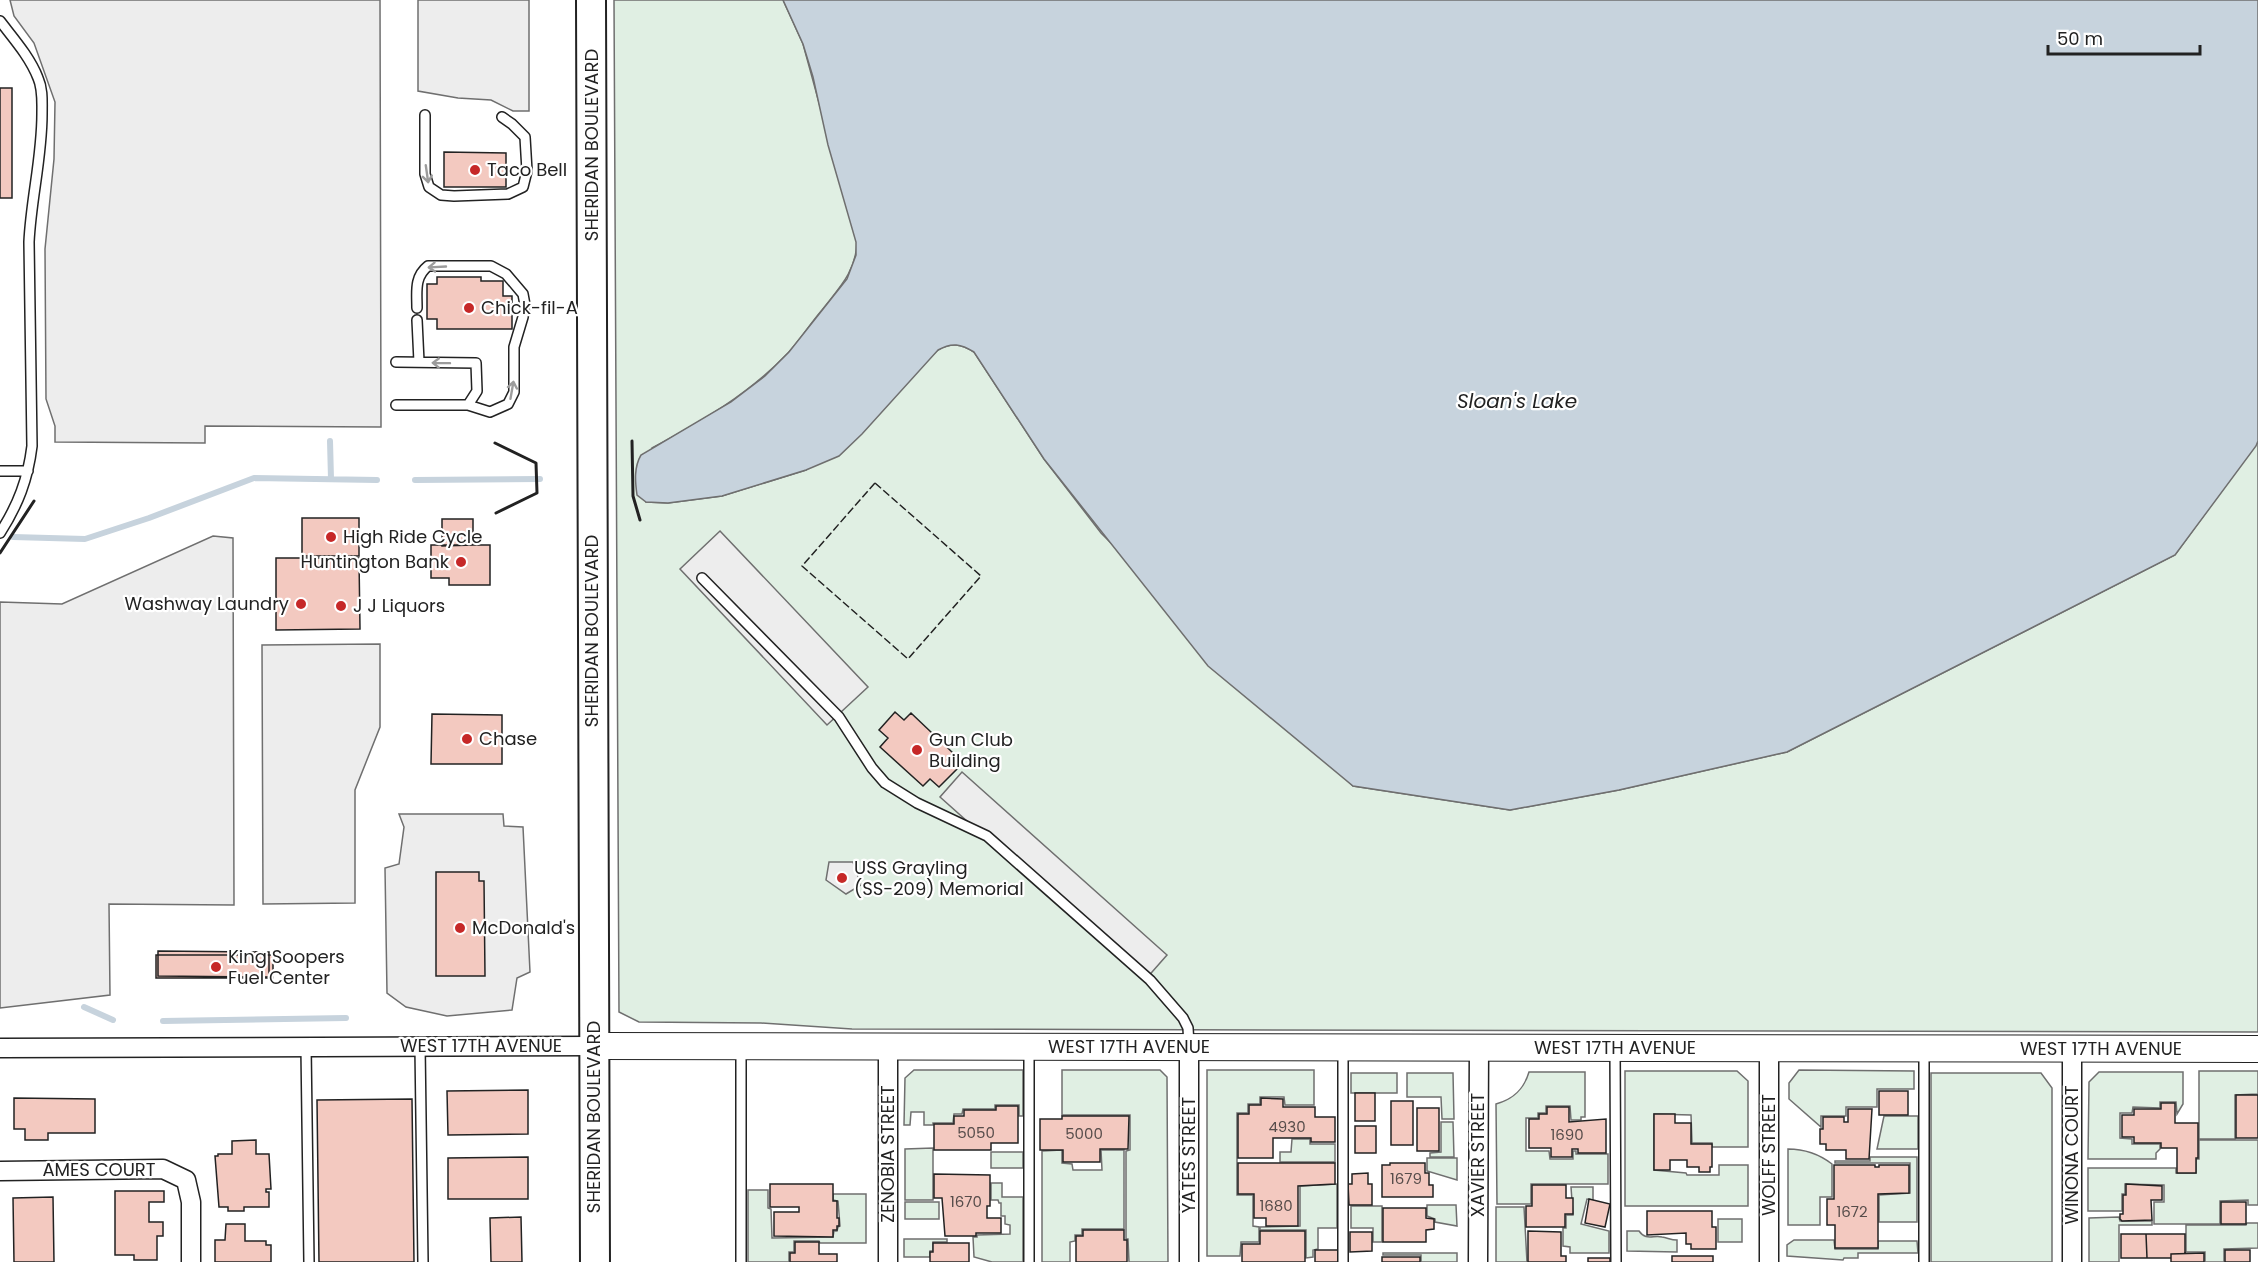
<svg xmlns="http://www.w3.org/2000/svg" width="2258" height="1262" font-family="Poppins,sans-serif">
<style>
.green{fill:#e0efe3;stroke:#6f6f6f;stroke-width:1.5}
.parking{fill:#ededed;stroke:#6f6f6f;stroke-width:1.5}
.water{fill:#c7d3dd;stroke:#6f6f6f;stroke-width:1.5}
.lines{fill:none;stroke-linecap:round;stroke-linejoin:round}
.stream{stroke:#c7d3dd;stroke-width:6}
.building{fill:#f3c9c0;stroke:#222;stroke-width:1.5}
.lane-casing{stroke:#222;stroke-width:12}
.street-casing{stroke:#222;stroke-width:21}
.secondary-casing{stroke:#222;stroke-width:28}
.primary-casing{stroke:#222;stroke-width:32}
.lane{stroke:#fff;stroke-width:9}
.street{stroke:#fff;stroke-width:18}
.secondary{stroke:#fff;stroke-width:26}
.primary{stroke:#fff;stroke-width:28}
.fence{stroke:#222;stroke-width:1.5;stroke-dasharray:8 3;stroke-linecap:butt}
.wall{stroke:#222;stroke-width:3}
.oneway{stroke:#9c9c9c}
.poi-dot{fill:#c62828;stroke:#fff;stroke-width:2}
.labels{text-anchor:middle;stroke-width:4.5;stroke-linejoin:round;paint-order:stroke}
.number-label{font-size:15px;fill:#564c4a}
.street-label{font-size:18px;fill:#222;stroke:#fff}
.poi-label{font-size:18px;fill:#222;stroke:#fff;text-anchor:start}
.water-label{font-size:20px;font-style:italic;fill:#222;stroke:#fff}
</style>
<rect width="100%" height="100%" fill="#fff"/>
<path class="green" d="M614,0H783L803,44L857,242C856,272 839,288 822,310C810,324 800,340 788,353C749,394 701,422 652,448L646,502L668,503L722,496L806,470L938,350C952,342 961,344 974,352L1044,459L1101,533L1353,786L1510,810L1619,790L1787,752L2175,555L2258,441V1032L852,1029L761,1023L639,1022L619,1012Z
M914,1070H1023V1116H1019V1105H995V1109H963L962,1114H954L953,1123H933V1125H924V1112H911L910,1125H904L905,1078Z
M1062,1070H1160L1167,1077L1168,1262H1129L1128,1239H1126V1151L1130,1150V1115H1062Z
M1207,1070H1314V1105H1285L1284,1097H1260V1104H1248V1113H1237V1195H1253V1226L1259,1227V1242H1241L1240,1256H1207Z
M1799,1070L1914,1071V1089H1877V1107H1846V1116H1821V1127L1789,1099V1083Z
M1625,1071H1737L1748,1081V1147H1712V1143H1692L1691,1115L1654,1114V1170L1686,1173L1687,1175H1719V1165H1748V1206H1625Z
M2199,1071H2258V1094L2235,1095V1139H2199Z
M1529,1072H1585V1117H1581V1120H1571L1570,1106H1546V1113H1538V1118H1526V1151H1549L1550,1159H1573V1151H1576V1154H1608V1184H1531V1204H1497L1496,1104C1514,1099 1524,1089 1529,1072Z
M2099,1072H2183V1104L2177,1114L2176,1102H2160V1108L2133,1107L2132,1113H2120V1138L2132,1139V1144H2160V1149L2156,1153V1159H2088L2089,1082Z
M1351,1073H1397V1093H1351Z
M1407,1073H1453L1454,1119H1442L1441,1097H1407Z
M1931,1073H2041L2052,1088V1262H1931Z
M1884,1116H1918V1149H1877Z
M1441,1122H1453L1454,1157H1430V1153L1441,1152Z
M1292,1139H1310V1144H1335V1162H1280V1152H1291Z
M2199,1140H2258V1205H2248V1200L2220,1201V1224H2154V1202H2164V1185L2125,1184V1194H2122V1211H2088V1168H2176V1173H2196V1159H2199Z
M933,1148V1200H905V1149Z
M1788,1149C1805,1149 1819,1154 1832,1164V1197H1820V1225H1788Z
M1062,1150V1163L1072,1164L1073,1170H1102L1101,1150H1124V1229H1082V1235H1075V1241L1070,1242V1262H1042V1151Z
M991,1152H1023V1168H991Z
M1870,1157H1917V1222H1879V1195L1910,1193V1163H1835V1161H1870Z
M1427,1158H1457V1180L1427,1171Z
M991,1183H1002V1197H1023V1262H992L974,1257L973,1237H977V1235L1010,1234V1225L1005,1224V1216H1001V1203H999L998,1200H991Z
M1337,1184V1228H1318V1249L1313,1250V1257L1306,1258V1230H1260V1227L1300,1226V1186Z
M1571,1187H1593V1200L1587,1199L1581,1224L1609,1231V1253H1570V1247L1563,1246V1228H1566V1215H1573Z
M748,1190H768V1208L771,1209L772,1238L833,1237L834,1231H837L838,1227L840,1226L838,1201L833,1200V1194H866V1243H820L819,1241H794V1252H789V1262H748Z
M905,1202H939V1219H905Z
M1427,1205H1456L1457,1226L1435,1222V1219L1427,1216Z
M1351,1206H1382V1242H1373V1228H1351Z
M1496,1207H1524L1527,1262H1496Z
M2119,1217L2120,1221H2152V1225H2119V1262H2089V1218Z
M1718,1219H1742V1242H1718Z
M2247,1223H2258V1248L2224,1249V1262H2205V1252H2186V1225H2246Z
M1627,1231H1639C1646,1241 1653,1235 1662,1237C1668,1238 1671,1240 1677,1240V1252L1627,1251Z
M904,1239H947V1242H933V1251H930V1257H904Z
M1794,1240H1834L1835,1249H1878V1241H1917L1918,1253H1858V1258H1844L1843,1260L1787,1256V1245Z
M1383,1253H1457V1262H1421V1255H1383Z"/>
<path class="parking" d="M10,0H380L381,427L205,426V443L55,442V426L46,399L45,249L54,159L55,102L34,43L14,16Z
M418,0H529V111H513L491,100L458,98L418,91Z
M720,531L868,687L827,725L680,569Z
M213,536L233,538L234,905L109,904L110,995L0,1008V602L62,604Z
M380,644V727L355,790V903L263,904L262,645Z
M962,772L1167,955L1145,980L940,797Z
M399,814H503L504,826L523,827L530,972L517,978L512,1010L447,1016L406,1007L387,993L385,868L399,864L404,827Z
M829,862H853L861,885L846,894L826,880Z"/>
<path class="water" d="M783,0H2258V441L2256,446L2175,555L1787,752L1619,790L1510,810L1353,786L1208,666L1044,459L974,352C961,344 952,342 938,350L862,434L839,456L806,470L722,496L668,503L646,502L637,495C635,481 634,467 641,455L731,402L765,376L789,352L847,279L856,255V242L828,145L813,77L803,44Z"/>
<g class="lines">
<path class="stream" d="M330,441L331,479
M415,480L540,479
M13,537L85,539L149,518L254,478L377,480
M84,1007L113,1020
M163,1021L346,1018"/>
</g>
<path class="building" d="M0,88H12V198H0Z
M444,152L506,153V187H444Z
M437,277H481V281H503V296H512V329H437V319H427V284H437Z
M302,518H359V556H302Z
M442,519H473V545L442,546Z
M431,545H490V585H449V578H431Z
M276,558H359L360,629L276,630Z
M895,712L904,720L911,713L953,753L947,760L957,769L939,787L930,779L923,786L880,747L888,738L879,730Z
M432,714L502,715V764H431Z
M436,872H479V881H484L485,976H436Z
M158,951L269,952V977L158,976Z
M156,955H273V978H156Z
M528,1090V1134L448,1135L447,1091Z
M1879,1091H1908V1115H1879Z
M1355,1093H1375V1121H1355Z
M2236,1095H2258V1138H2236Z
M14,1098L95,1099V1133H48V1140H25V1129H14Z
M1261,1098L1283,1099V1107H1315V1117H1335V1142H1311V1138H1273V1158H1238V1114H1249V1105H1261Z
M412,1099L414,1262H319L317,1100Z
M1391,1101H1413V1145H1391Z
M2161,1103H2175V1123H2198V1158H2196V1173H2177V1148H2161V1143H2134V1137H2122V1115H2134V1109H2161Z
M996,1106H1018V1143H991V1150H934V1124H954V1116H964V1110H996Z
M1547,1107H1569V1122L1606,1119V1153H1578V1149H1572V1157H1551V1148H1529V1119H1539V1114H1547Z
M1417,1108H1439V1151H1417Z
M1848,1109H1872L1869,1159H1846V1150H1826V1144H1820V1129H1823V1117H1844V1122H1848Z
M1654,1114H1675V1123H1691V1144H1712V1167H1710V1172H1699V1167H1687V1160H1670V1170H1654Z
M1062,1116H1129L1128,1149H1100V1162H1063V1150H1040V1119H1062Z
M1355,1126H1376V1153H1355Z
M256,1140V1154H269L271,1189H266V1192H269V1207H244V1211H228V1207H219L215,1156H218V1154H232V1141Z
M528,1157V1199H448V1158Z
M1238,1163H1335V1184L1298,1186V1226H1266V1218H1254V1194H1238Z
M1390,1163H1425V1173H1429V1185H1433V1197H1382V1165H1390Z
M1834,1165H1875V1167H1879V1165H1909V1193L1878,1194V1248H1835V1225H1827V1199H1834Z
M1368,1173V1184H1372V1205H1349L1348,1184H1352V1174Z
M934,1174L990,1175V1206H987V1218H1001V1233H976V1236H945L942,1198H934Z
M770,1184H833V1201H837V1218H839V1226H837V1230H833V1237L774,1236V1212H799V1207H770Z
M2126,1184L2162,1186V1200H2151L2152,1220L2122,1221L2120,1219V1214H2123V1195H2126Z
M1532,1185H1566V1198H1573V1214H1565V1227H1526V1206H1532Z
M115,1191H164V1202H149V1222H163V1236H157V1260H134V1255H115Z
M53,1197L54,1262H14L13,1198Z
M1589,1199L1610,1204L1605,1227L1585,1223Z
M2221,1202H2246V1224H2221Z
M1383,1208H1426V1218L1434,1219V1229L1426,1230V1242H1383Z
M1647,1211H1712V1227H1716V1249H1691V1244H1686V1233L1647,1235Z
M521,1217L522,1262H491L490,1218Z
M226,1224H245V1241H266V1245H271V1262H215V1240H225Z
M1083,1230H1124V1240H1127V1262H1076V1236H1083Z
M1260,1231H1305V1262H1242V1244H1260Z
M1528,1231L1561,1232V1256H1566V1262H1528Z
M1350,1232H1372V1251L1350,1252Z
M2121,1234H2146L2147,1258H2121Z
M2146,1234H2185V1254H2171V1258H2147Z
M795,1242H819V1254H837V1262H790V1253H795Z
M933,1243H969V1262H930V1252H933Z
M1315,1250H1338V1262H1315Z
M2225,1250H2250V1262H2225Z
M2204,1253V1262H2171V1254Z
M1672,1256H1713V1262H1672Z
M1382,1257H1420V1262H1382Z
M1588,1258H1610V1262H1588Z"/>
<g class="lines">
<g class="lane-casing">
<path id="lane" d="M0,21C13,38 30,57 38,78C43,89 42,102 42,114C42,158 31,199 29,242L32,446C28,479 18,505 0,533
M425,115V174L429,187L441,195L454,196L508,194L523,187L527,171L525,137L512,124L502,117
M417,320L419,362
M396,362L476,363L477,391L468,405
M396,405H468L490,412L508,404L514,392V347L523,317L525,305L523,294L506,274L491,266H428C414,277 417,292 417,308
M0,471H28
M702,578L839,717L872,768L885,783L917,803L987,836L1150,980L1183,1018L1188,1028L1189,1045
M420,1046L423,1262
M306,1047L309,1262
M1029,1048V1262
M1343,1048V1262
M1615,1048L1616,1262
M1924,1050V1262
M741,1262V1048"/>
</g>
<g class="street-casing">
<path id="street" d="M888,1046V1262
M1189,1047V1262
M0,1048L595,1046
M2072,1049V1262
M0,1171L163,1169L186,1180L191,1202V1262
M1478,1262L1479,1047
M1769,1262V1048"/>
</g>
<g class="secondary-casing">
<path id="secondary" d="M595,1046L2258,1049"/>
</g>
<g class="primary-casing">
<path id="primary" d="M591,0L595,1262"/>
</g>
<use href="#lane" class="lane"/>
<use href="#street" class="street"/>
<use href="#secondary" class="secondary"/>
<use href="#primary" class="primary"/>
<path class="fence" d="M875,483L981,576L908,659L802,566Z"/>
<path class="wall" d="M632,441L633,496L640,520
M495,443L536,463L537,493L496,513
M0,553L34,501"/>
</g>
<defs><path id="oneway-shaft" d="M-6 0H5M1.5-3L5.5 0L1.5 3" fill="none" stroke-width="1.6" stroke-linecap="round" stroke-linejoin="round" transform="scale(1.5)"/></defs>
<g class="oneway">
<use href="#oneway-shaft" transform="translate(427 174) rotate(82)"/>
<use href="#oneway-shaft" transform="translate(437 267) rotate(177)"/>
<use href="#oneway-shaft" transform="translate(441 363) rotate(-179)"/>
<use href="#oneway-shaft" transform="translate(512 390) rotate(-80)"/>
</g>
<g class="poi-dot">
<circle cx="475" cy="170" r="6"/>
<circle cx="469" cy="308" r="6"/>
<circle cx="331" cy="537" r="6"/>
<circle cx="461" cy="562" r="6"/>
<circle cx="301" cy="604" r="6"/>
<circle cx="341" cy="606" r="6"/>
<circle cx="467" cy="739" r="6"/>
<circle cx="917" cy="750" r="6"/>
<circle cx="842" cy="878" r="6"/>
<circle cx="460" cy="928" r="6"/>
<circle cx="216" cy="967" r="6"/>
</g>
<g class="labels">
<g class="number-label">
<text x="1287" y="1132">4930</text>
<text x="976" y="1138">5050</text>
<text x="1084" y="1139">5000</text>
<text x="1567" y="1140">1690</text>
<text x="1406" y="1184">1679</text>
<text x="966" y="1207">1670</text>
<text x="1276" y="1211">1680</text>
<text x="1852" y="1217">1672</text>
</g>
<g class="street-label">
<text transform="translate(592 145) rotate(-90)" y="6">SHERIDAN BOULEVARD</text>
<text transform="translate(592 631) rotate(-90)" y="6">SHERIDAN BOULEVARD</text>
<text x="481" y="1052">WEST 17TH AVENUE</text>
<text x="1129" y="1053">WEST 17TH AVENUE</text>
<text x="1615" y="1054">WEST 17TH AVENUE</text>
<text x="2101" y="1055">WEST 17TH AVENUE</text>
<text transform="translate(594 1117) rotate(-90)" y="6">SHERIDAN BOULEVARD</text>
<text transform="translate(888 1154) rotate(-90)" y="6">ZENOBIA STREET</text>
<text transform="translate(1189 1155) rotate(-90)" y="6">YATES STREET</text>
<text transform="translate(1478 1155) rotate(-90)" y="6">XAVIER STREET</text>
<text transform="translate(1769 1155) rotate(-90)" y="6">WOLFF STREET</text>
<text transform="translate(2072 1155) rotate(-90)" y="6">WINONA COURT</text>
<text x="99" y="1176">AMES COURT</text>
</g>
<g class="poi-label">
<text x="487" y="176">Taco Bell</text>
<text x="481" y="314">Chick-fil-A</text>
<text x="343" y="543">High Ride Cycle</text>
<text x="449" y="568" text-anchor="end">Huntington Bank</text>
<text x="289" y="610" text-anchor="end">Washway Laundry</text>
<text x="353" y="612">J J Liquors</text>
<text x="479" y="745">Chase</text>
<text x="929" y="746">Gun Club<tspan x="929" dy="21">Building</tspan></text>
<text x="854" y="874">USS Grayling<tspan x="854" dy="21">(SS-209) Memorial</tspan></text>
<text x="472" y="934">McDonald's</text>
<text x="228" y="963">King Soopers<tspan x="228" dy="21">Fuel Center</tspan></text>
</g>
<g class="water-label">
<text x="1517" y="408">Sloan's Lake</text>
</g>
</g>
<path d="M2048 45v9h152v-9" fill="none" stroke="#222222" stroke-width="3"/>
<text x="2057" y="45" font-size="18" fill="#222222" stroke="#ffffff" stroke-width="4.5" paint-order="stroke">50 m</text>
</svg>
